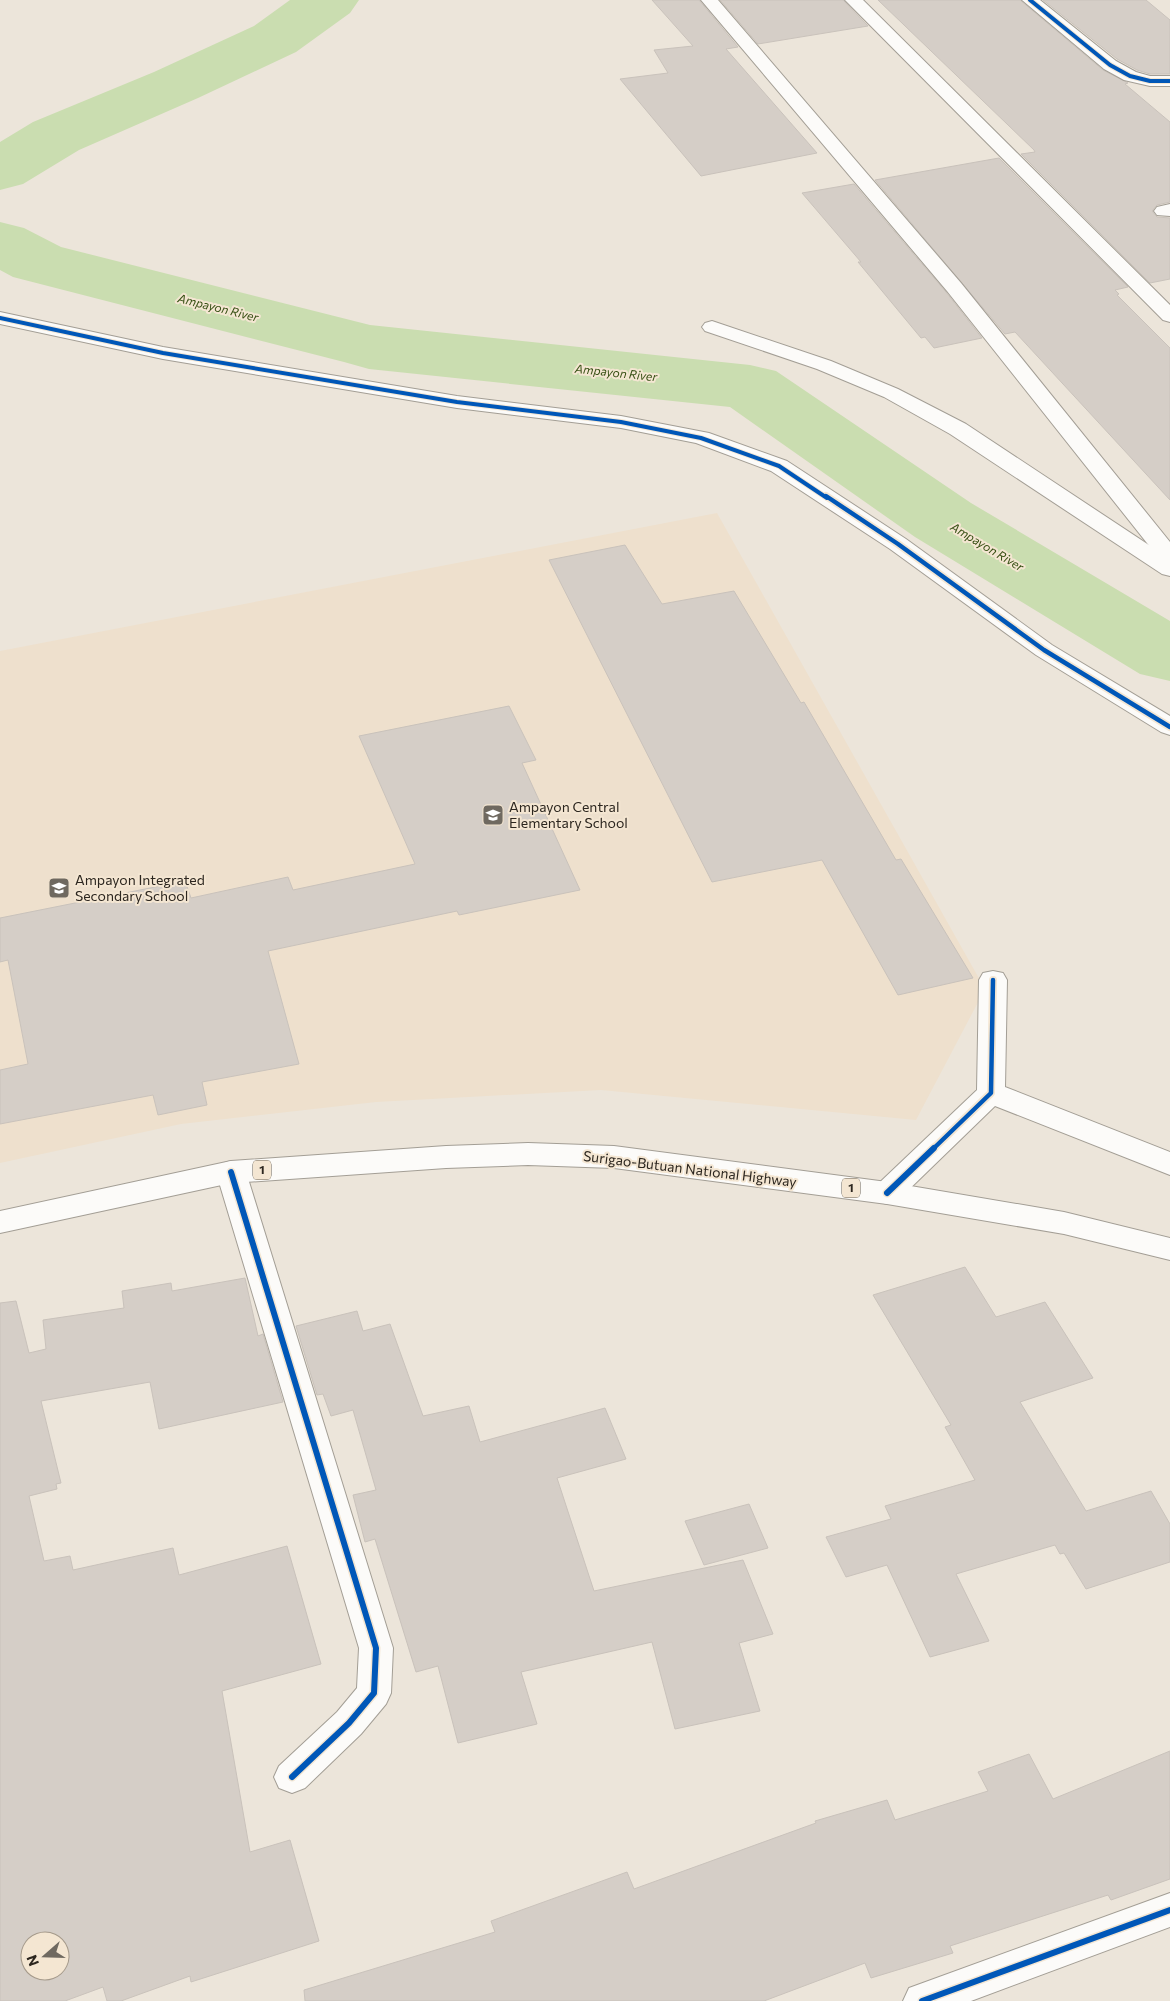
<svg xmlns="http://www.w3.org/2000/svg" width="1170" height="2001" font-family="Commissioner,sans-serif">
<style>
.built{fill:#eee0cd}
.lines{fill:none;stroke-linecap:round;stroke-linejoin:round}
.river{fill:#caddb0;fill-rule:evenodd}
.building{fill:#d5cec7;stroke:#c9c2bb;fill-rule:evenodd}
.service-casing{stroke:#a39e95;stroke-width:2}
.minor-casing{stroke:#a39e95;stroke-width:2}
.trunk-casing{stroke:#a39e95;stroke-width:2}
.service{fill:#fcfbf9;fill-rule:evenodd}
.minor{fill:#fcfbf9;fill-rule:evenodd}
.trunk{fill:#fcfbf9;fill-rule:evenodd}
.cycleway-far2-casing{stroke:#f4e6d2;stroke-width:6}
.cycleway-far1-casing{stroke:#f4e6d2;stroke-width:8}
.cycleway-casing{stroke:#f4e6d2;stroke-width:9}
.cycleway-far2{stroke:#0057b8;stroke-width:4}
.cycleway-far1{stroke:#0057b8;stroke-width:4.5}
.cycleway{stroke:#0057b8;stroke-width:6}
.labels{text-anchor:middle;stroke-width:4;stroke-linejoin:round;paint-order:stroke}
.far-water-label{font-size:12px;font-style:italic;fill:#354e12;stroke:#f4e6d2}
.shield{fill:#f4e6d2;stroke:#686055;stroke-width:1}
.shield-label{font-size:12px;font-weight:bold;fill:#2c261f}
.poi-label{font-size:14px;fill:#2c261f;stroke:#f4e6d2;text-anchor:start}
.street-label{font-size:14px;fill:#2c261f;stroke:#f4e6d2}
</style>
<rect width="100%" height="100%" fill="#ece5da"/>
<path class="built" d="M717,513L985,989L916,1120L601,1090L376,1102L181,1124L0,1163V651Z"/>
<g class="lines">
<path class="river" d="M290,0H359L350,13L296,52L198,98L79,150L23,184L0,190V142L33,122L154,72L254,26Z
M0,222L24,228L61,247L370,325L750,365L776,371L971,503L1170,621V681L1140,674L915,537L730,407L369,369L344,362L13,277L0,270Z"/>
</g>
<path class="building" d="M652,0H699L738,47L726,49L817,153L701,176L620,79L668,73L654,50L693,46Z
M720,0H843L868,26L758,44Z
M878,0H1020L1103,70L1128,83L1125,84L1170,122V202L1157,205L1152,211L1157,217L1170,218V279L1150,283L1021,154L1035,152L1034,150Z
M1043,0H1146L1170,20V74H1150L1137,70L1117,59Z
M999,158L1128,287L1115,290L1119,294L1117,295L1170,348V500L1015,332L1005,334L875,180Z
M854,184L946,292L982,338L934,348L925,337L921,338L858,262H861L802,193Z
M625,545L662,604L734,591L801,703L804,702L896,860L901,859L973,978L898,995L822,860L712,882L549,560Z
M509,706L536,760L522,763L580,890L459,915L457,911L268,951L299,1064L202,1082L207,1105L158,1115L153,1095L0,1124V1070L28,1064L8,960L0,962V918L185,881L191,898L288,877L293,890L415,864L359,736Z
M965,1267L996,1317L1045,1302L1093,1378L1020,1402L1086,1511L1151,1491L1170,1524V1562L1086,1589L1064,1553L1060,1554L1055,1545L956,1574L989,1641L930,1657L887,1565L846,1577L826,1537L891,1519L885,1506L975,1480L945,1427L951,1425L873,1295Z
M245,1278L258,1336L263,1334L283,1402L159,1429L150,1382L41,1401L61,1483L56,1484L57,1489L29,1496L44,1561L70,1556L73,1570L173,1548L179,1575L287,1546L321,1664L222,1691L250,1852L290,1840L319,1941L191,1982L190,1976L121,2001H107L103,1987L65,2001H0V1303L16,1301L29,1353L46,1349L43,1320L124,1308L122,1291L171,1283L172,1291ZM30,1941H60V1971H30Z
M357,1311L363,1331L390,1324L423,1416L469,1406L480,1442L605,1408L626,1459L557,1478L594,1591L743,1560L773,1634L739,1643L760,1711L675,1729L652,1642L521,1672L537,1724L458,1743L438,1666L416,1672L375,1539L365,1542L353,1495L376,1490L353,1410L331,1416L323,1394L317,1395L296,1326Z
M749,1504L768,1548L704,1565L685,1521Z
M1170,1751V1879L1111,1900L1108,1895L950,1946L953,1953L871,1978L865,1963L764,2001H305L304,1990L495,1932L491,1921L627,1872L634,1889L816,1823L815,1821L887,1800L895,1820L988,1791L978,1772L1029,1754L1053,1799Z"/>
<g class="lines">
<g class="service-casing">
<path id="service" d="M701,0H718L961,283L1170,542V564L1162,562L947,291Z
M845,0H863L1170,305V322L1163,320Z"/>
</g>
<g class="minor-casing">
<path id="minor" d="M1022,0H1040L1116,61L1136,72L1150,76H1170V86H1150L1124,80L1104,69Z
M1170,204V216L1157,215L1154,211L1157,207Z
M0,312L163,347L457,396L621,416L709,433L787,461L906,539L1052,645L1170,716V735L1161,732L1036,655L890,549L771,471L696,443L621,428L457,408L163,359L0,324Z
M712,321L831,361L898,389L966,424L1170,559V576L1162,574L950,434L884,397L817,369L705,331L702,327L705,323Z
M993,971L1003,973L1007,980L1005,1087L1170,1152V1175L995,1106L897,1201L887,1204L877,1201L872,1193L877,1185L977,1090L979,980L983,973Z
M231,1161L241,1164L246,1172L393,1648L391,1693L386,1704L361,1734L305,1788L292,1793L279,1788L274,1777L279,1766L337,1712L357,1688L359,1648L216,1172L221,1164Z
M1170,1893V1927L971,2001H903L909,1988Z"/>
</g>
<g class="trunk-casing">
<path id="trunk" d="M528,1143L614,1146L887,1182L1064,1212L1170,1238V1260L1064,1234L887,1204L614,1168L528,1165L446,1168L231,1183L0,1233V1211L231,1161L446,1146Z"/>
</g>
<use href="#service" class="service"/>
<use href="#minor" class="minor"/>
<use href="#trunk" class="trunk"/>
<g class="cycleway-far2-casing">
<path id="cycleway-far2" d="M1030,0L1110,65L1130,76L1150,81H1170
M0,318L163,353L457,402L621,422L701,438L779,466L827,498"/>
</g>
<g class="cycleway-far1-casing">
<path id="cycleway-far1" d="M826,496L898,544L1044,650L1170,727
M933,1149L991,1093L993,980"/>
</g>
<g class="cycleway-casing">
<path id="cycleway" d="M231,1172L376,1648L374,1693L349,1723L292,1777
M887,1193L934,1148
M922,2001L1170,1910"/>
</g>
<use href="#cycleway-far2" class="cycleway-far2"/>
<use href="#cycleway-far1" class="cycleway-far1"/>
<use href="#cycleway" class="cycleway"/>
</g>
<defs>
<g id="school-square" transform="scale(1.125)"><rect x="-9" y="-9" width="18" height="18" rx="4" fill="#6f6960" stroke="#f4e6d2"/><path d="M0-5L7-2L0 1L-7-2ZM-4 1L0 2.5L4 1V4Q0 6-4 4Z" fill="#fff"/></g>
</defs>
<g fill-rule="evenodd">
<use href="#school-square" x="493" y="815"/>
<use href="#school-square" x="59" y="888"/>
</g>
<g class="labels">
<g class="far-water-label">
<text transform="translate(218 308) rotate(14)" y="4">Ampayon River</text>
<text transform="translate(616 373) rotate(6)" y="4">Ampayon River</text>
<text transform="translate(987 547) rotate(31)" y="4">Ampayon River</text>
</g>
<g class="shield">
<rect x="253" y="1160.5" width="18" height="19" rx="4"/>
<rect x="842" y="1178.5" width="18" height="19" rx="4"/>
</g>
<g class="shield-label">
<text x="262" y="1174">1</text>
<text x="851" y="1192">1</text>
</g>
<g class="poi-label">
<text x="509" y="812">Ampayon Central<tspan x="509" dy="16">Elementary School</tspan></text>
<text x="75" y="885">Ampayon Integrated<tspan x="75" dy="16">Secondary School</tspan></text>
</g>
<g class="street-label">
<text transform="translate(690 1169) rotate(7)" y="5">Surigao-Butuan National Highway</text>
</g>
</g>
<g transform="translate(45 1956) rotate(250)"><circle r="24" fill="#f4e6d2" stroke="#a4998a"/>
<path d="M0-4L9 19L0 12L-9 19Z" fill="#6f6960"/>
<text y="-8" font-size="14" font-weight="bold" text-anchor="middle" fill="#2c261f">N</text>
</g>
</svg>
